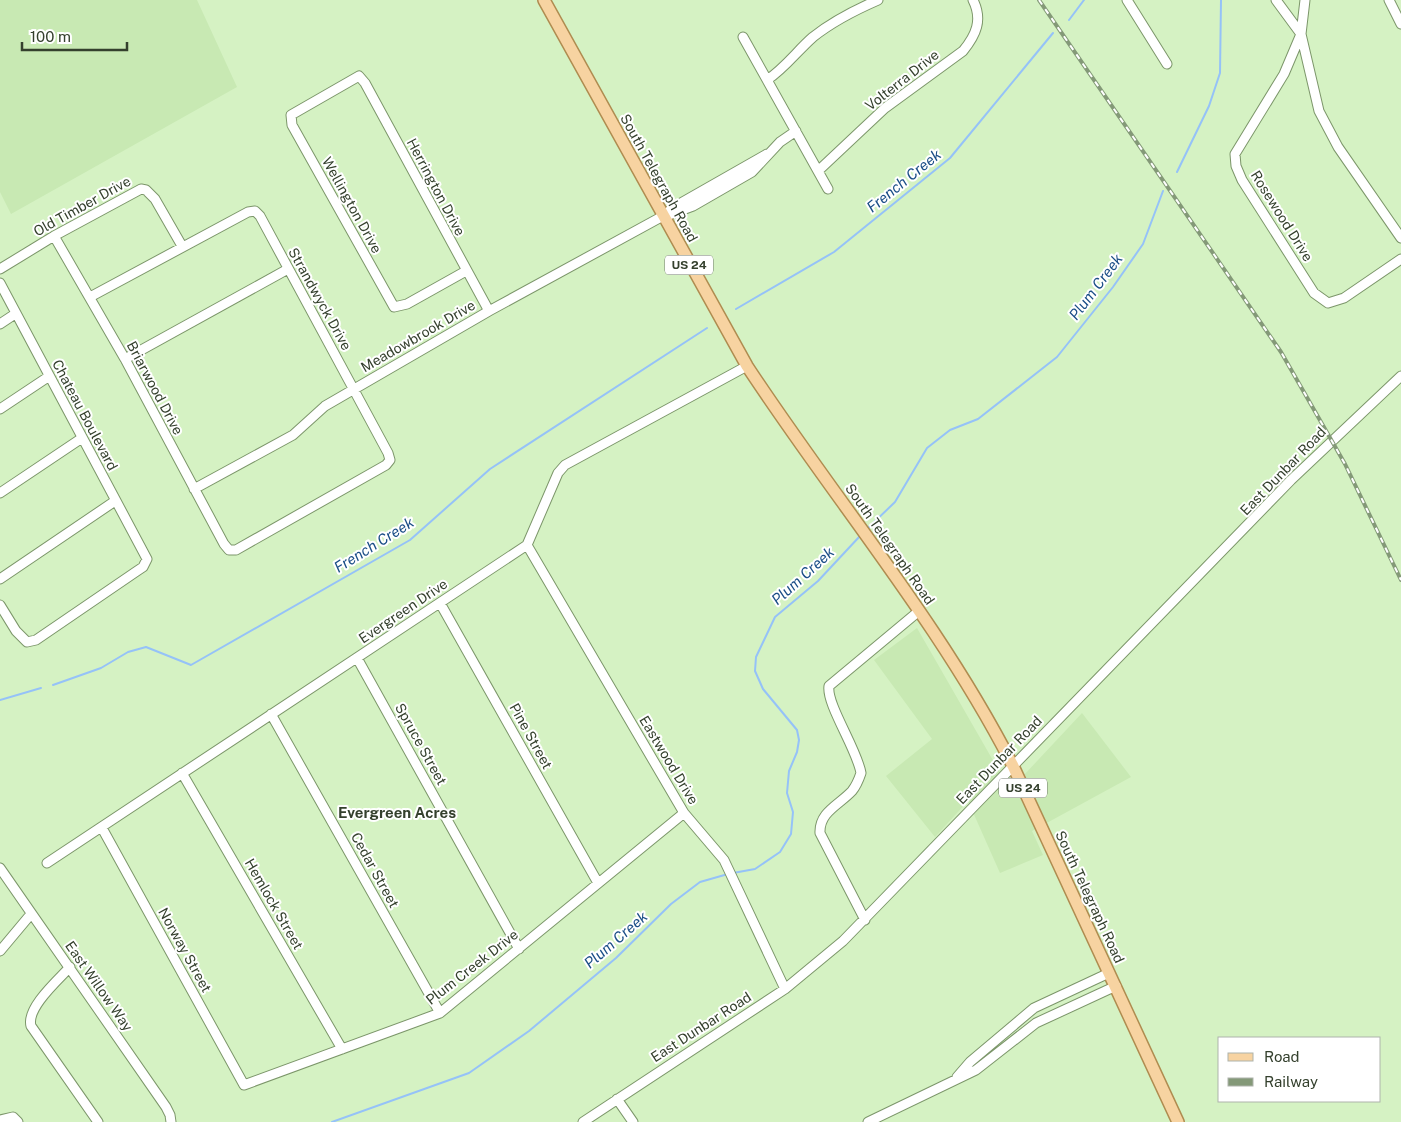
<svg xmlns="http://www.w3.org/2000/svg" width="1401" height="1122" font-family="'Public Sans',sans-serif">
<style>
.built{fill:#c8e9b3}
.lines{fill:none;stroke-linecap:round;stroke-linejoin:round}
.stream{stroke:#95c2f8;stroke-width:2}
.minor-casing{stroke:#7c966a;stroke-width:11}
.major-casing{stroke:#af8c50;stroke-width:14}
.minor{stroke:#fff;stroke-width:9}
.major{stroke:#f7d3a1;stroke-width:11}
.rail-casing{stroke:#849978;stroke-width:4}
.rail{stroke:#fff;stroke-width:2;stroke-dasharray:5.5;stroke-linecap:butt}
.labels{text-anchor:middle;stroke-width:4;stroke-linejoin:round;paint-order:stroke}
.shield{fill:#fff;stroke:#71796c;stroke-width:1}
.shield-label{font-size:12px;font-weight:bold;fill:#34402d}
.street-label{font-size:14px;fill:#34402d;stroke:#fff}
.water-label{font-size:15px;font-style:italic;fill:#1b4e87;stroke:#fff}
.neighbourhood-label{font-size:15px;font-weight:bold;fill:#34402d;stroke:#fff}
</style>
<rect width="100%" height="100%" fill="#d5f2c3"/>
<path class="built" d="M0,0H197L237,87L11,214L0,192Z
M917,628L1010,790L1082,713L1131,777L1032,831L1043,855L1000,873L968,801L935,837L886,776L932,739L874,660Z"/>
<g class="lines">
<path class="stream" d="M1069,20L1084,0
M1177,172L1209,106L1220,73L1221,0
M736,309L834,252L950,158L1053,33
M867,529L895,502L927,448L950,430L978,419L1057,357L1113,287L1143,244L1163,191
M53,685L101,668L128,652L146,647L191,665L410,540L490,469L707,328
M0,700L41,688
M733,873L755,869L780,852L791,834L793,812L787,793L789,771L797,752L799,740L797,730L763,689L755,671L756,657L775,617L818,581L860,536
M332,1122L469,1073L529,1031L616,958L671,904L700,882L728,874"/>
<g class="minor-casing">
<path id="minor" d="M1127,0L1167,64
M1276,0L1301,34L1284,74L1235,154L1236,166L1242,180L1314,293L1328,303L1344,298L1401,259
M1305,0L1301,34L1319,111L1338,147L1401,238
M1389,0L1401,24
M743,37L828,189
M767,80C785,68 797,51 813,37C833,21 855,10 878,0
M818,171L885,108L963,51C976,35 983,20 973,0
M666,216L693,206L752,172L780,142L796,131
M54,236L125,359L224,544L229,550H236L386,465L390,460L388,453L260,216L255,211L248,212L90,297
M0,269L54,236L141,189L146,190L155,199L182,246
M466,271L407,304L394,307L292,125L291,115L359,76L365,83L489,311
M0,283L147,559L143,567L137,571L36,640L27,642L16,631L0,605
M0,324L15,314
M125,359L288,269
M0,409L48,377
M194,489L293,435L325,406L489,311L663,216L674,207L767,154
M0,493L82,438
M527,545L684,813L724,860L785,989
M0,579L115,501
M440,603L598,883
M357,658L519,949
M271,714L440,1013
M182,773L342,1049
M102,828L244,1085L440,1013L684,813
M47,863L527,545L558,473L565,465L747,366
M0,868L166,1107L170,1115L171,1122
M865,920L820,833C819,812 839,805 852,791C856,786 859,779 861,773C857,749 826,704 829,686L919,611
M0,951L31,914
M70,967C58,980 26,1008 31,1026L98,1122
M957,1077L970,1062L1034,1008L1109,973
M617,1099L633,1122
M0,1120L13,1117L18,1122
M583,1122L785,989L843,941L1291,480L1401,376
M868,1122L976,1070L1036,1023L1116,986"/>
</g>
<g class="major-casing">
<path id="major" d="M544,0L747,366C835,500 940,623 1013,766L1178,1122"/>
</g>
<use href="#minor" class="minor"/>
<use href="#major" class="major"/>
<g class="rail-casing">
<path id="rail" d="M1039,0L1281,352L1345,464L1401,580"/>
</g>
<use href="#rail" class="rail"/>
</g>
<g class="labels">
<g class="shield">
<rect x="665" y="255.5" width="48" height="19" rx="4"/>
<rect x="999" y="778.5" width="48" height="19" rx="4"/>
</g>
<g class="shield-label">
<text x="689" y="269">US 24</text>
<text x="1023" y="792">US 24</text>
</g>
<g class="street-label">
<text transform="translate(902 80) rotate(-38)" y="5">Volterra Drive</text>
<text transform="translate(659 178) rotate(61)" y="5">South Telegraph Road</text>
<text transform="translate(436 187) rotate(62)" y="5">Herrington Drive</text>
<text transform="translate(352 205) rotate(61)" y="5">Wellington Drive</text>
<text transform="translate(82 206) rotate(-29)" y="5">Old Timber Drive</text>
<text transform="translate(1282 216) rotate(58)" y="5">Rosewood Drive</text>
<text transform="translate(320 299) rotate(61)" y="5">Strandwyck Drive</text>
<text transform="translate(418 336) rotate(-30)" y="5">Meadowbrook Drive</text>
<text transform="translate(155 388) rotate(62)" y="5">Briarwood Drive</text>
<text transform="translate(85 415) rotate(62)" y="5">Chateau Boulevard</text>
<text transform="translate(1283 471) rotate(-46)" y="5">East Dunbar Road</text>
<text transform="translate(890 544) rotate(55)" y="5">South Telegraph Road</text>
<text transform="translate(403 611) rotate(-34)" y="5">Evergreen Drive</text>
<text transform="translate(531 736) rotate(61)" y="5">Pine Street</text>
<text transform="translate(421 744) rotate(61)" y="5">Spruce Street</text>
<text transform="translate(669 760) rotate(59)" y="5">Eastwood Drive</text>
<text transform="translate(999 760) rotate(-46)" y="5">East Dunbar Road</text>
<text transform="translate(375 870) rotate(61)" y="5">Cedar Street</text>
<text transform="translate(1090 897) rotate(65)" y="5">South Telegraph Road</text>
<text transform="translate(274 904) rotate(60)" y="5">Hemlock Street</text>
<text transform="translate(185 950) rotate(61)" y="5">Norway Street</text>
<text transform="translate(472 967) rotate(-38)" y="5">Plum Creek Drive</text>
<text transform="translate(99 986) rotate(55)" y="5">East Willow Way</text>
<text transform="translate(701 1027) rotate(-33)" y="5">East Dunbar Road</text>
</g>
<g class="water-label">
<text transform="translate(904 181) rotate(-39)" y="5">French Creek</text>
<text transform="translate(1096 287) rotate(-53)" y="5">Plum Creek</text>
<text transform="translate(374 545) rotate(-32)" y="5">French Creek</text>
<text transform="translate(803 576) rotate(-42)" y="5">Plum Creek</text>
<text transform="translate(616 940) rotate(-41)" y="5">Plum Creek</text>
</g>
<g class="neighbourhood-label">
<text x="397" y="818">Evergreen Acres</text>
</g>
</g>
<rect x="1218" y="1037" width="162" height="65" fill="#ffffff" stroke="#aeb3ab"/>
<rect x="1228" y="1053" width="25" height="8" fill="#f7d3a1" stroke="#aeb3ab"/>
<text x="1264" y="1062" font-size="15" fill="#34402d">Road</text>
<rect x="1228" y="1078" width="25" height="8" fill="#849978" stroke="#aeb3ab"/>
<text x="1264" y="1087" font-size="15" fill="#34402d">Railway</text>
<path d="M22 42v8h105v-8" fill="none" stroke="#34402d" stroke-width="2.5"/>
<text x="30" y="42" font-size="15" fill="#34402d" stroke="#ffffff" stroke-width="4" paint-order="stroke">100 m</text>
</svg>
